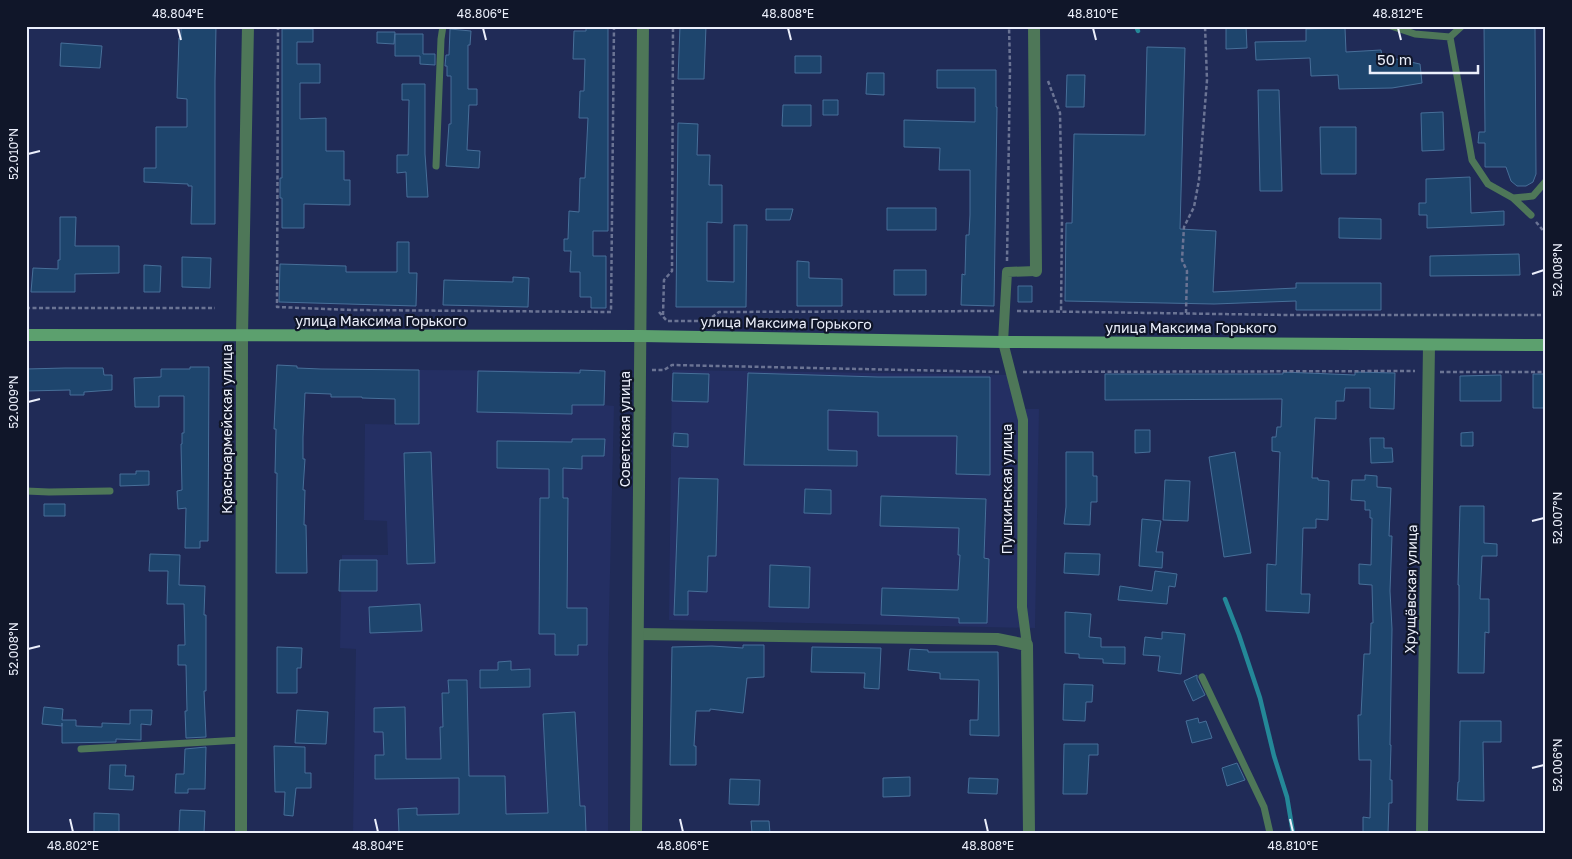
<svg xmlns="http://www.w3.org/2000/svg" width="1572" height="859" font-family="'Golos Text',sans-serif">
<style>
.built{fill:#242f63}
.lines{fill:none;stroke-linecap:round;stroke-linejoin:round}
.stream{stroke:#248898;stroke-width:4.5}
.building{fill:#1e456d;stroke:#476f99}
.path{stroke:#6b7494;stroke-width:2.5;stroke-dasharray:4 2.5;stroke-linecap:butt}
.service{stroke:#4e7758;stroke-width:7}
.pedestrian{stroke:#4e7758;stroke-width:10}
.minor{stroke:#4e7758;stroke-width:12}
.tertiary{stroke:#4e7758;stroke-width:12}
.secondary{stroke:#5ca06e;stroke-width:12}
.ticks{fill:none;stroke:#ebeffb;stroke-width:2}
.labels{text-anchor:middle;stroke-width:4.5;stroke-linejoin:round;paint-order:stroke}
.street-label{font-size:14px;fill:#ebeffb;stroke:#101629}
.neatline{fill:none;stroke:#ebeffb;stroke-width:2}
.ticks-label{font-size:12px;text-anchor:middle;fill:#ebeffb}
</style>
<rect width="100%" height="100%" fill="#202b57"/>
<path class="built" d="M418,370L605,371L604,405L614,406L608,657V833H353L356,649L340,648L342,555H388L387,521L364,520L365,424L419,425Z
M672,370L1013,375L1023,409H1039L1035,628L669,620Z"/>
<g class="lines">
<path class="stream" d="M1136,26L1138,31
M1225,599L1239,635L1260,698L1274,756L1287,797L1293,833"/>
</g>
<path class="building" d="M181,26H216L215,81V224H191L192,186H188V184L144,182V168H156V127H187V99L177,98L179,38H181Z
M586,26H608V231H593V256H606V308H591V297H580V272H570L571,251H564V239H568L569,211L579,212L580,178H585L588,118H579L580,91H584L585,59H573L574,31H586Z
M680,26H706L704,79H678Z
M1226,26H1246L1247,48L1226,49Z
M1484,26H1535L1536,174L1533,182L1526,186H1517L1511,181L1506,167H1485V143H1478L1479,132H1485Z
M1345,28L1346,52L1381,50L1382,56L1420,64L1422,83L1392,88L1339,89L1338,75L1311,76L1310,58L1256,60L1255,42L1306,41V29Z
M282,29H313V42H297V64H320V83H300V119L326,118V151H344V180H350V205L304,204V228H282V198H280V178H282Z
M450,29L471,31L470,45H468V89H477V105H469L467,150L480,151L479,168L446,166L449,124H451V76H447V66H445L446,55H449Z
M377,32H395L394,44L377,43Z
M395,34H423V54H435V65L420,64V56H395Z
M61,43L102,46L100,68L60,66Z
M1147,47L1185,48L1180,229L1216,231L1213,292L1296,288V283H1381V310H1296V301L1214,304L1065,301L1066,223H1072L1074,134L1145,135Z
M795,56H821V73H795Z
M937,70H996V107H997L994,306L961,305L962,274L965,275L966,235H969L970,215V170H939L940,148L904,147V120L975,122V88H937Z
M867,73H884V95L866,94Z
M1067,75H1085L1084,107H1066Z
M402,84H425V154L428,197H407L406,172L397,173V155H408L409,100H402Z
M1258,90H1279L1282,191H1260Z
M823,100H838V115H823Z
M783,105H811V126H782Z
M1443,112L1444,150L1422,151L1421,113Z
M678,123L698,124L697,155H710L709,185H722V223L707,222V281L734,282V225H747L746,307H676Z
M1320,127H1356V174H1321Z
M1470,177L1471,213L1504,211V225L1427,228V215H1419V203H1426V179Z
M887,208H936V230H887Z
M766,209H793L790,220H766Z
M60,217H76L75,246H119V273L75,274V292H31L33,268L58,269V260H60Z
M1339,218L1381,219V239L1339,238Z
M397,242H409V273H417L416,306L279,302L280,264L346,266V272H397Z
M1519,254L1520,275L1430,276V256Z
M182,257L211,258L210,288L182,287Z
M797,261L809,262V278L842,279V306H797Z
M144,265L161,266L160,292H144Z
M894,270H926V295H894Z
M513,277L529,278L528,307L443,305L444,280L513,282Z
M1018,286H1032V302H1018Z
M277,365L297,366V368L321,369L419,370V424H395V399L362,398V397H331V394L305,393L303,437V459H305L303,490H305L304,525H306L307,573H276L277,473H275L276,429H274Z
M190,367H209L208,541H200V548H185L186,508L178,509L177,491L182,490L181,444H182V433H184V396H159V407H135L134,378L161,377V369H190Z
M65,368H103L104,375H112V390L84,392V395H70V390L26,391V369Z
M580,370L605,371L604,405H572V414L477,412L478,371L580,373Z
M1283,372L1355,375V372L1395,373L1394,409L1370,408V388H1345L1344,401H1336V419L1315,418L1312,478H1318V480L1329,481L1328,520L1316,519V528H1303L1301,594H1310L1309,613L1266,611L1267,564L1276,565L1280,452L1272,451V437H1276L1277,427H1281L1282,399L1105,400V374H1283Z
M673,373L709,374L708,402L672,401Z
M748,373L878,377H990V475L956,474L957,436H878V412L828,410V450L857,451V466L744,465Z
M1533,374H1546V408H1533Z
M1501,375V401H1460V376Z
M1135,430H1150V452L1135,453Z
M1473,432V446H1461V433Z
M674,433L688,434V447L673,446Z
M1370,438H1384V448H1392L1393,462L1371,463Z
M572,439H605L604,456H582V469L563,468V498H568L567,608H587V645H578V655H555V634H539L540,498H549V469L497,468V441L572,442Z
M431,452L435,563L407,564L404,453Z
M1066,452H1093V476H1097V502H1091L1090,525L1064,524L1066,507Z
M1235,452L1251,553L1224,557L1209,457Z
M136,471H149V485L120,486V474H136Z
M1365,475L1377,476V487L1391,488L1389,536H1392L1390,591L1392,629L1390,745H1391L1390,780H1392V803H1389L1388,833H1363V817L1370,818L1371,760H1359L1358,715H1361L1364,654H1370L1371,623H1373L1372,585L1359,584V564L1371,565L1372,518H1370V510H1365V501L1351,500L1352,480H1365Z
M679,478L718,479L716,556H708L707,592L688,591V615H674Z
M1165,480L1190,481L1188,521L1163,520Z
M805,489L831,490V514L804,513Z
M881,496L986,499L984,558L989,559L987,623H959V618L881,615L882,588L958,590L960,555H958L959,528L880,526Z
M44,504H65V516H44Z
M1460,506H1484V543L1497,544V556H1482L1480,599H1489V633L1485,632L1484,673H1458L1459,611V585H1458Z
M1142,519L1161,521L1156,552H1163L1162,568L1139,566Z
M1065,553L1100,554L1099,575L1064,573Z
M150,554L180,555L179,585L205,586L204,615H206V691H204L206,737L186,738L185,711H187L186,665H178V645H185L184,604H167L168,571H149Z
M340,560H377V591H339Z
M770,565L810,567L809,608L769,607Z
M1155,571L1177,574L1175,587L1169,586L1167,604L1118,600L1120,586L1152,591Z
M420,604L422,631L370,633L369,607Z
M1065,612L1091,614L1089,637L1101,638V647H1125V664L1103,663V659L1079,658V654L1065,653Z
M1162,632L1185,634L1181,674L1158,671L1160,656L1143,655L1145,637L1162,639Z
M743,645H764V677L747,678L743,713L710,709V711H696L694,746H696V765H670L672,647L712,646L743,648Z
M277,647L302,648L301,668H297V693H277Z
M812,647L881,648L879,689L864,688L865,673L811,672Z
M910,649L928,650V652H998L999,736L970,735V720H978L979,680L940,679V673L908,670Z
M511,661V670L530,669V687L480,688V670H498V662Z
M1197,675V679L1205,695L1193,701L1184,681Z
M448,680H467L469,776H505L506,814L548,813L543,714L575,712L580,806H585L586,833H399L398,809L417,808V815L459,814V778L375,779V755H384L383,732H374V708L405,707L406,759H441L440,727H443L442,693H449Z
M1064,684L1093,685L1092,702H1086L1085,721L1063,720Z
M44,707L63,709L62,720H76V726L102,727V723L130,724V710H152L151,725L141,724V740L116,739V742L62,743V723V726L42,724Z
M297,710L328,712L326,744L295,743Z
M1198,718L1199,723L1206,721L1212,738L1192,743L1186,721Z
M1460,721H1501V742H1483L1484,801L1457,800L1458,782H1459Z
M1064,744H1098V755H1089L1087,794H1063Z
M274,746L305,747V773H311V788H296L293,816L284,815L285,792H275Z
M206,747L205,789H188V793H175L176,774H184L185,749Z
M1237,763L1245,780L1227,786L1222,768Z
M110,765H126L125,776H134L133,790L109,789Z
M910,777V796L883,797V778Z
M969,778L998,779L997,794L968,793Z
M730,779L760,780L759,805L729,804Z
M180,810L205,811L204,833H179Z
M94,813L119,814V833H94Z
M751,821H769L770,833H752Z"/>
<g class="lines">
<path class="path" d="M278,26L277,307L352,310L611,312L614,26
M1048,81L1060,113L1062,218L1061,312
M1536,222L1546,234
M1007,261L1010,67L1009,26
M26,308H215
M1017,311L1288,315H1546
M659,312L667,321H707L719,312L994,311
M1186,313L1187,271L1182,260L1184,227L1194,207L1199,180L1207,80L1205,26
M663,315L664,280L672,271L673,26
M652,370H664L672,365L1000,372
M1023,372L1415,371
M1440,372H1546"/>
<path class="service" d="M1391,26L1415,34L1450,37L1462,26
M1450,37L1472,160L1488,184L1513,198L1533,196L1546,181
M436,166L441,39L443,26
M1513,198L1531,215
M26,491L49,492L110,491
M1202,677L1264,807L1270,833
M81,749L242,740"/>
<path class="pedestrian" d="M1027,645L1022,607L1023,420L1003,342L1007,272L1036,271"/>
<path class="minor" d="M1034,26L1036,271
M638,634L997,639L1027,645L1029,833
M1422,833L1429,345"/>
<path class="tertiary" d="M241,833L242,335L248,26
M636,833L643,26"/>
<path class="secondary" d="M26,335L641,336L1003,342L1546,345"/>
</g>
<path class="ticks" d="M178,28L181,40M483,28L486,40M788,28L791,40M1093,28L1096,40M1398,28L1401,40M28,154L40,151M1532,274L1544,270M28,402L40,399M1532,521L1544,518M28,649L40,646M1532,768L1544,765M70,819L73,832M375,819L378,832M680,819L683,832M985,819L988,832M1290,819L1293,832"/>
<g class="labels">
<g class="street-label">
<text x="381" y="326">улица Максима Горького</text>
<text transform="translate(786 323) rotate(1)" y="5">улица Максима Горького</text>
<text x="1191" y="333">улица Максима Горького</text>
<text transform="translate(227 429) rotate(-90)" y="5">Красноармейская улица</text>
<text transform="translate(625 429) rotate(-90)" y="5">Советская улица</text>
<text transform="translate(1007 489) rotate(-90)" y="5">Пушкинская улица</text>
<text transform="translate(1411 589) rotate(-89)" y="5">Хрущёвская улица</text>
</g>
</g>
<rect width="1572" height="859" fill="none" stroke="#101629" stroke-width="55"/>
<path d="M1370 65v8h108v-8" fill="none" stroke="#ebeffb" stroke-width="2.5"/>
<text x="1377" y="65" font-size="15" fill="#ebeffb" stroke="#101629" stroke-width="4" paint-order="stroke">50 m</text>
<rect x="28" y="28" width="1516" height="804" class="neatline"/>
<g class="ticks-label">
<text x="178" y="18">48.804°E</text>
<text x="483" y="18">48.806°E</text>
<text x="788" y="18">48.808°E</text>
<text x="1093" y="18">48.810°E</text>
<text x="1398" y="18">48.812°E</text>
<text transform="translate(14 154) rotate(-90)" y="4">52.010°N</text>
<text transform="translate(1558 270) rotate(-90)" y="4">52.008°N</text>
<text transform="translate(14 402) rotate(-90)" y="4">52.009°N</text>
<text transform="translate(1558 518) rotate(-90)" y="4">52.007°N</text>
<text transform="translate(14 649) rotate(-90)" y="4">52.008°N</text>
<text transform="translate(1558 765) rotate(-90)" y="4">52.006°N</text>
<text x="73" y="850">48.802°E</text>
<text x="378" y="850">48.804°E</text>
<text x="683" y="850">48.806°E</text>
<text x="988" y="850">48.808°E</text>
<text x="1293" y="850">48.810°E</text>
</g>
</svg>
